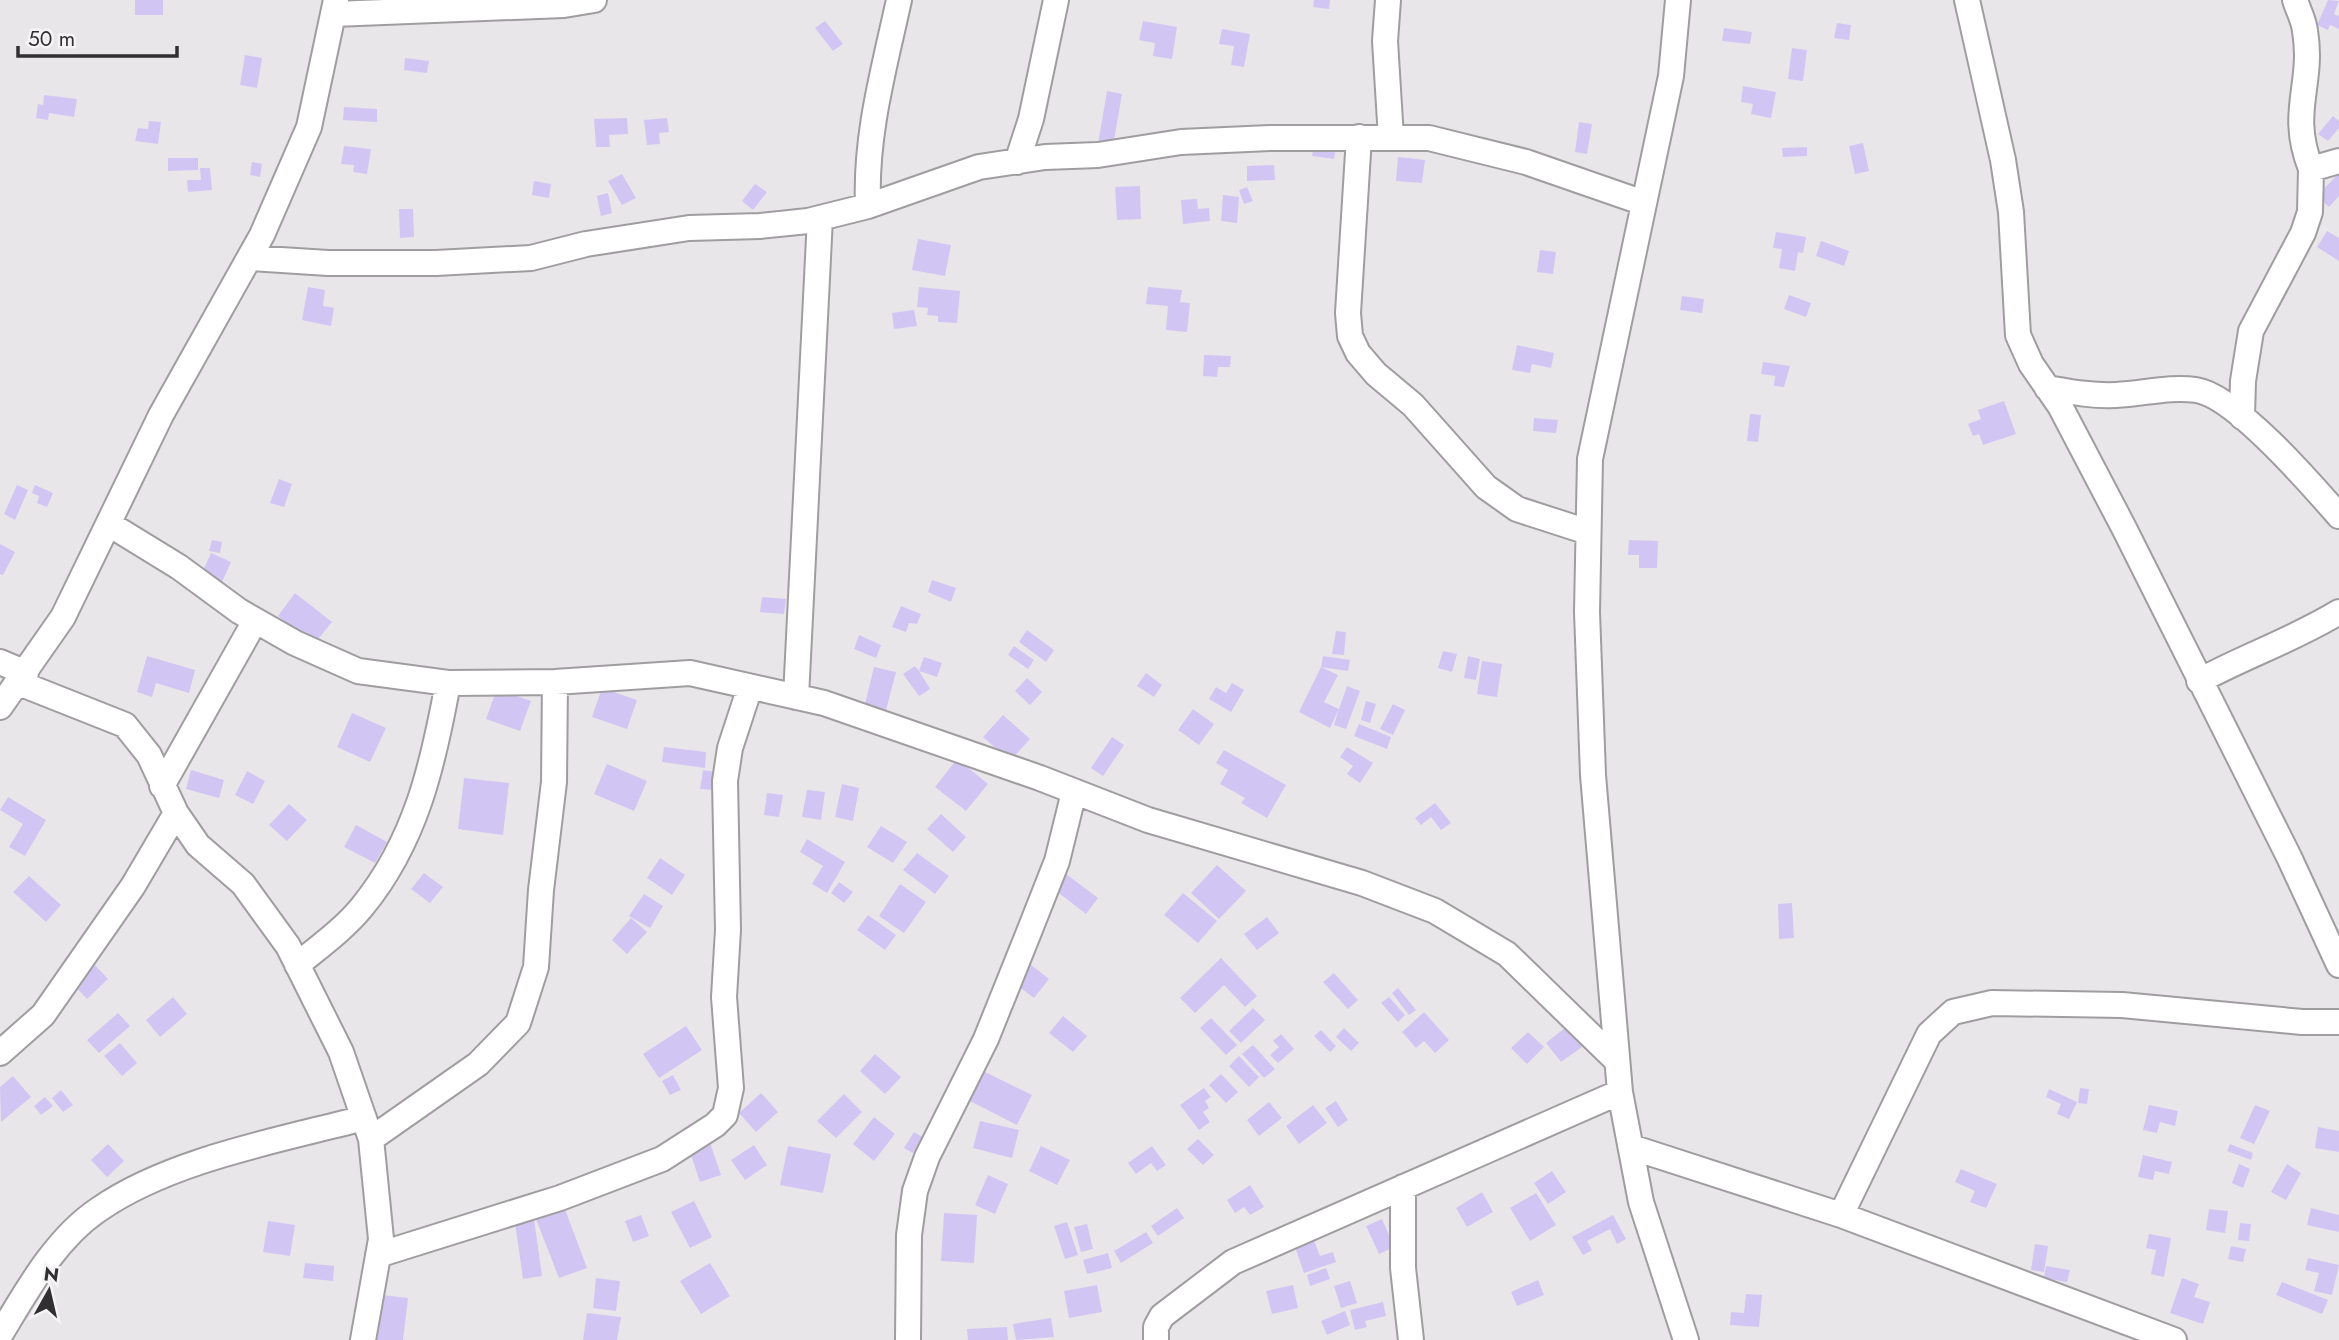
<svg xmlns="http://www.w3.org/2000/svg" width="2339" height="1340" font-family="Jost,sans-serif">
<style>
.building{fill:#d1c6f3}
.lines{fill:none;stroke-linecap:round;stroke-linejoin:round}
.minor-casing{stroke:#a09da0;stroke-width:28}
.minor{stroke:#fff;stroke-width:24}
</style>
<rect width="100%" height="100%" fill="#e9e6ea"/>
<path class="building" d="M135,0H163V15H135Z
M1314,0H1330L1329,9L1313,7Z
M2328,0L2339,1L2334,14L2339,16V29L2330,25L2328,30L2317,25Z
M825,21L843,44L833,51L815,28Z
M1143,21L1177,27L1172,59L1153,56L1155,43L1139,40Z
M1837,23L1851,25L1849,40L1834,38Z
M1724,28L1752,32L1750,44L1722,41Z
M1222,29L1250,34L1244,67L1231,65L1234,46L1219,44Z
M1792,48L1807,50L1803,81L1788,79Z
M245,55L262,58L257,88L240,85Z
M405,58L429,61L427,73L404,70Z
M1743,86L1776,92L1771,118L1751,114L1753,104L1741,102Z
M1107,91L1122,94L1113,146L1098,144Z
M44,95L77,99L74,117L49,113L48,120L36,118L38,104L43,105Z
M344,107L377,109V122L343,120Z
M2333,116L2339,121V128L2328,141L2318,134Z
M627,118L628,134L609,135L610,147H596L594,119Z
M667,118L669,132L659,133L660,144L647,145L644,120Z
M149,121L161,122L158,144L135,141L138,128L148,129Z
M1579,122L1592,124L1587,154L1575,152Z
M1863,143L1869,171L1855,174L1849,146Z
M1314,145L1336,148L1334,159L1312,156Z
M344,146L371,149L367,174L353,172L354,165L341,164Z
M1807,147V156L1783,157L1782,148Z
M1398,157L1425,160L1422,183L1396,181Z
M168,158H198V170L168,171Z
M252,162L262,164L260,177L250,175Z
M1274,165L1275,180L1247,181V166Z
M200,168H210L212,190L188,192L187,180H201Z
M2339,173V196L2329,207L2317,196Z
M622,174L636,198L622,205L608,181Z
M534,181L551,184L549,198L532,195Z
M755,184L767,192L753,210L742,201Z
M1140,186L1141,219L1117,220L1115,187Z
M1247,187L1253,201L1244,204L1239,190Z
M608,193L612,213L601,216L597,196Z
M1223,195L1239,197L1237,223L1221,221Z
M1197,199L1198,209L1209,208L1210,221L1183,224L1181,200Z
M399,209H413L414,237L400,238Z
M2327,231L2339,238V261L2317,247Z
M1776,232L1806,237L1803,253L1798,252L1795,271L1779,268L1782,249L1773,248Z
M918,239L951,245L945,276L912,270Z
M1821,241L1849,251L1844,266L1816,256Z
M1540,250L1556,252L1553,274L1537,272Z
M308,287L325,290L323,306L334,308L331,326L302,320Z
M919,287L960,291L957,323L938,322V316L927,315L928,308L917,307Z
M1148,287L1182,290L1180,302L1190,303L1187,332L1166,330L1168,306L1146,304Z
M1789,295L1811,303L1806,317L1784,309Z
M1682,296L1704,299L1702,313L1680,310Z
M914,310L917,326L894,329L892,313Z
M1517,345L1554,353L1551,368L1532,364L1530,373L1512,370Z
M1204,355L1231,356L1230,367H1218L1217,377L1203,376Z
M1763,362L1790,366L1784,387L1774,386L1775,376L1761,374Z
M2004,401L2016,434L1983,445L1979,434L1973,436L1968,424L1981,419L1978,410Z
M1750,414L1761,415L1758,442L1747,441Z
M1534,418L1558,420L1556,433L1533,431Z
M279,479L292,484L284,507L270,503Z
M17,485L28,490L15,520L4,514Z
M35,485L53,493L47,507L37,503L39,496L32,493Z
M212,540L222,542L220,553L209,551Z
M1629,540L1658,541L1657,568H1639V555H1628Z
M0,544L15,552L3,575L0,574Z
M211,553L231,562L221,584L201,575Z
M932,580L956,588L951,602L928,592Z
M295,593L332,622L314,644L278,616Z
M762,597L786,599L784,614L760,612Z
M901,606L921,614L917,624L909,623L906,632L892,627Z
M1027,630L1054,650L1046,662L1019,642Z
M1336,631L1346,632L1344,655L1332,654Z
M859,635L881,645L876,658L854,649Z
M1014,646L1034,660L1028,669L1008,655Z
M1443,651L1457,654L1452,672L1438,668Z
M147,656L195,670L189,693L156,683L152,697L137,692Z
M1323,656L1350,660L1348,671L1321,667Z
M1468,656L1480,659L1476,680L1464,678Z
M924,657L942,663L937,677L919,671L930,689L919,696L903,674L915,666L919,671Z
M1482,661L1502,664L1497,697L1477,694Z
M874,667L896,672L886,710L865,704Z
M1321,667L1338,675L1324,702L1339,709L1347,686L1360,691L1346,729L1334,725L1339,709L1330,728L1299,712Z
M1146,673L1162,685L1154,697L1137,686Z
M1027,678L1042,692L1030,705L1015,691Z
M1232,683L1244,690L1231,712L1209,699L1216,687L1226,693Z
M602,688L637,700L627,729L592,717Z
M497,689L531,701L520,731L486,719Z
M1366,701L1376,704L1370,723L1361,720Z
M1393,704L1405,710L1393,735L1380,729Z
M1193,709L1214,724L1199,745L1178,730Z
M352,713L386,728L370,762L337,747Z
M1003,715L1030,739L1010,761L983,737Z
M1359,724L1391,737L1387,749L1354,736Z
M1112,737L1124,745L1103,776L1091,768Z
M664,747L706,752L705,768L662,762Z
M1347,747L1373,763L1360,783L1347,774L1353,766L1340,757Z
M1224,750L1286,785L1267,818L1241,803L1245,798L1220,784L1228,770L1216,763Z
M957,759L988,784L966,811L935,787Z
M607,764L647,781L634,811L594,794Z
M191,770L224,780L219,798L186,789Z
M703,770L715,772L713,790L700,789Z
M247,771L265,781L253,804L235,795Z
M464,778L509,783L503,835L458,829Z
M842,784L859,788L853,821L835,817Z
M807,790L825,792L821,820L802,817Z
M767,793L783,795L779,817L764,815Z
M8,797L46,820L25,856L9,847L23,824L0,810Z
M1435,803L1451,823L1441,830L1431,817L1421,825L1415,818Z
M289,804L307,820L287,841L269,825Z
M941,814L966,837L953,852L927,829Z
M356,825L387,842L375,863L344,847Z
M881,826L907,842L893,863L867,847Z
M807,839L845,862L827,893L812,884L823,866L800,852Z
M917,853L949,876L935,894L903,870Z
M660,858L685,875L672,895L647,878Z
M1217,865L1246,891L1219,919L1191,893Z
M1058,868L1098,898L1086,914L1046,883Z
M424,873L443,887L430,903L411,889Z
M29,876L61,905L46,922L13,892Z
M839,882L853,892L844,903L831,893Z
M900,884L926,902L904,933L879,916Z
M1183,893L1217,921L1198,943L1164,915Z
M644,894L663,906L650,928L629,916Z
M1792,903L1794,938L1779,939L1778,904Z
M868,915L896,935L885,950L857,930Z
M1267,917L1279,933L1257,950L1244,934Z
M631,918L647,932L627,954L612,940Z
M1021,957L1049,979L1034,998L1006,977Z
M1221,958L1257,996L1245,1007L1224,985L1195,1013L1180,998Z
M93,963L108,979L87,999L72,983Z
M1334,973L1358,1000L1348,1009L1323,982Z
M1398,988L1416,1010L1409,1015L1392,993Z
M173,997L187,1014L160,1037L146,1020Z
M1389,997L1405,1015L1398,1022L1381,1003Z
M1253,1008L1265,1020L1241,1043L1229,1031Z
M1424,1012L1449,1040L1435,1053L1424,1041L1416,1048L1402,1032Z
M118,1013L130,1026L99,1053L87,1040Z
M1063,1016L1087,1036L1073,1052L1049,1033Z
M1211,1018L1237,1045L1226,1055L1200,1028Z
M686,1026L702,1050L659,1078L643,1054Z
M1566,1027L1582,1047L1561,1062L1546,1043Z
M1344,1028L1359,1043L1351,1051L1336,1037Z
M1321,1030L1336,1046L1330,1052L1314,1036Z
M1528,1032L1544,1047L1527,1064L1511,1048Z
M1281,1034L1294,1049L1278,1063L1270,1055L1279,1047L1273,1041Z
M120,1043L137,1063L122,1076L104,1056Z
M1253,1045L1275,1069L1264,1078L1242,1054Z
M875,1054L901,1077L885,1094L860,1071Z
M1239,1056L1259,1077L1249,1087L1229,1066Z
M979,1069L1032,1095L1017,1125L964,1098Z
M1221,1074L1238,1092L1226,1103L1209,1085Z
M673,1075L681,1090L670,1095L662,1081Z
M13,1076L31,1097L1,1122L0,1087Z
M1204,1088L1211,1097L1205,1101L1209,1108L1203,1112L1210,1122L1199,1130L1180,1105Z
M2080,1088L2089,1089L2087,1104L2078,1103Z
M2049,1089L2077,1102L2069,1119L2057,1114L2061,1104L2046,1097Z
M61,1090L73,1105L63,1112L52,1098Z
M761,1093L778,1112L756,1132L739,1113Z
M844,1094L862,1112L836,1138L817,1121Z
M45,1097L53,1106L41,1115L34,1106Z
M1336,1101L1348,1120L1338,1127L1325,1108Z
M1269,1102L1282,1118L1259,1136L1247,1120Z
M1313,1105L1327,1123L1299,1144L1286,1126Z
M2149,1105L2178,1111L2175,1126L2160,1122L2157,1133L2143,1130Z
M2255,1105L2270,1111L2254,1144L2240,1138Z
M874,1117L895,1134L874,1161L853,1144Z
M980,1121L1019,1130L1012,1158L973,1148Z
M2318,1127L2339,1131V1152L2315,1148Z
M914,1132L922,1137L913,1153L904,1148Z
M1198,1139L1214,1155L1203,1165L1187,1149Z
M709,1140L721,1175L700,1182L688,1146Z
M108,1144L124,1161L107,1177L91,1160Z
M2230,1144L2253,1153L2251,1160L2227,1151Z
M754,1145L767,1165L745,1180L731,1160Z
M788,1146L831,1154L823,1193L780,1185Z
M1041,1146L1070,1160L1057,1185L1029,1171Z
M1152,1146L1166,1165L1157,1171L1151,1163L1136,1174L1128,1163Z
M2143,1155L2172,1162L2169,1174L2155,1171L2153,1180L2138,1177Z
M2239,1164L2250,1169L2243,1188L2232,1183Z
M2287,1164L2301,1173L2286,1200L2271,1192Z
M1961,1169L1997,1184L1986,1208L1970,1202L1975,1191L1955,1182Z
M1552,1171L1566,1192L1548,1204L1534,1183Z
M988,1175L1008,1184L995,1214L975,1205Z
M1250,1185L1264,1207L1250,1215L1244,1207L1235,1213L1227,1200Z
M1482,1192L1493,1212L1467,1227L1456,1208Z
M1536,1193L1556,1225L1530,1241L1510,1208Z
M694,1201L712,1237L690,1248L671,1212Z
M563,1204L587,1268L559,1278L534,1214Z
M1177,1208L1184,1218L1158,1236L1151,1226Z
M2311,1208L2339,1215V1232L2307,1225Z
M2209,1209L2228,1211L2225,1233L2206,1230Z
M533,1212L542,1276L523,1279L514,1215Z
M944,1213L977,1215L974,1263L941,1261Z
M641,1215L649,1236L633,1242L625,1221Z
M1613,1215L1626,1239L1617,1244L1610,1229L1587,1241L1592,1250L1583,1255L1572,1237Z
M1382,1219L1394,1247L1379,1254L1366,1226Z
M268,1221L295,1225L290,1256L263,1252Z
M1067,1222L1078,1255L1065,1259L1054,1226Z
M2240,1223L2251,1224L2249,1241L2238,1240Z
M1087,1224L1093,1249L1081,1252L1074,1227Z
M1146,1232L1153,1243L1121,1263L1114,1251Z
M2149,1234L2171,1238L2164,1277L2151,1274L2156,1250L2146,1248Z
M1313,1238L1320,1256L1333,1252L1336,1262L1304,1273L1294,1244Z
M2035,1244L2048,1246L2044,1272L2031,1270Z
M2231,1246L2246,1249L2243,1262L2228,1259Z
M1108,1253L1112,1268L1087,1274L1083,1260Z
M2308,1258L2339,1265L2332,1295L2314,1291L2319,1273L2305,1270Z
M305,1263L334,1266L333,1281L303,1278Z
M710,1263L730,1296L701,1314L680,1281Z
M2046,1266L2070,1270L2067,1282L2044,1278Z
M1326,1268L1330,1279L1310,1286L1307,1275Z
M596,1278L620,1281L616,1311L593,1308Z
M2182,1278L2199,1284L2194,1297L2210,1302L2203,1324L2170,1313Z
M1538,1280L1544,1295L1517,1306L1511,1292Z
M1350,1281L1357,1303L1341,1308L1334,1286Z
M2282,1282L2328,1300L2322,1314L2276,1295Z
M1097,1285L1102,1312L1069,1318L1064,1291Z
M1293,1285L1298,1308L1272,1314L1266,1291Z
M373,1294L408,1298L403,1340H368Z
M1746,1294L1762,1295L1759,1327L1730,1325L1731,1312L1744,1313Z
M1383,1302L1386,1316L1365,1321L1367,1327L1355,1330L1350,1310Z
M1345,1311L1350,1325L1327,1335L1321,1321Z
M587,1313L621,1317L617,1340H583Z
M1051,1318L1054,1337L1016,1340L1013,1324Z
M1007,1327L1008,1340H968L967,1329Z"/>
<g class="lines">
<g class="minor-casing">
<path id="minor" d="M1388,0L1385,41L1391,138
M1678,0L1671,76L1590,459L1587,612L1593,775L1620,1092L1641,1202L1686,1340
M1967,0L2003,160L2011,212L2018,335L2031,364L2060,406L2124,528L2289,857L2339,965
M2295,0C2298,10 2304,20 2305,31C2314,85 2288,111 2311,169
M334,14L564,5L594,0
M1359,137L1348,313L1350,336L1358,353L1376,374L1413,405L1486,487L1517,509L1588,532
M1017,162L1031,119L1056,0
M868,206C865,135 884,69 899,0
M250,258L328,263H436L531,258L586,244L689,228L760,226L808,221L868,206L979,167L1045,157L1098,155L1181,142L1270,138H1429L1526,162L1644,203
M2047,388C2071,392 2092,396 2116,395C2143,394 2169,386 2196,390C2234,395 2312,485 2339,516
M2242,417L2243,381L2251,331L2303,233L2310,212L2311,169L2339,161
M109,524L179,567L239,611L295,643L358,671L448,683L555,682L690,673L824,703L1040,778L1148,820L1362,883L1435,911L1507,954L1617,1061
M0,662L26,673
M2199,681C2245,656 2295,639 2339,612
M19,683L125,725L149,755L176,813L198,845L243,884L288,946L341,1052L371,1139L381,1239L363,1340
M796,697L820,218
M0,707L63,617L161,415L262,235L309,127L336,0
M162,786L255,621
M297,965C319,947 344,929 362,907C416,841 433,765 448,683
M0,1053L43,1015L133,886L176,813
M371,1139L478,1064L518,1023L536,967L541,890L554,782L555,682
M1631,1147L1841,1215L2174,1340
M1403,1187V1268L1411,1340
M1841,1215L1929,1034L1953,1012L1992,1003L2122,1005L2302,1022H2339
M378,1255L560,1198L662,1159L715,1125L725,1115L731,1088L724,997L728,930L725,781L730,748L750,687
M0,1335C26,1292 55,1239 98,1210C169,1160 280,1140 364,1118
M908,1340L909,1235L915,1191L927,1157L986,1039L1029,932L1057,861L1074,792
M1156,1340V1327L1162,1316L1233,1262L1620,1092"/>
</g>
<use href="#minor" class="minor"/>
</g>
<g transform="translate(49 1291) rotate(8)" stroke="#f6f3f7" stroke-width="5" paint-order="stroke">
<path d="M0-5L12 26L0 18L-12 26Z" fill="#313031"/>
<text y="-10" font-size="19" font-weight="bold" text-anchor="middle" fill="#313031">N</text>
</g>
<path d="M18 46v10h159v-10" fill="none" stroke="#313031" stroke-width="3.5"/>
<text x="28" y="46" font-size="21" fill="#313031" stroke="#f6f3f7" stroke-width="5" paint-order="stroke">50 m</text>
</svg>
